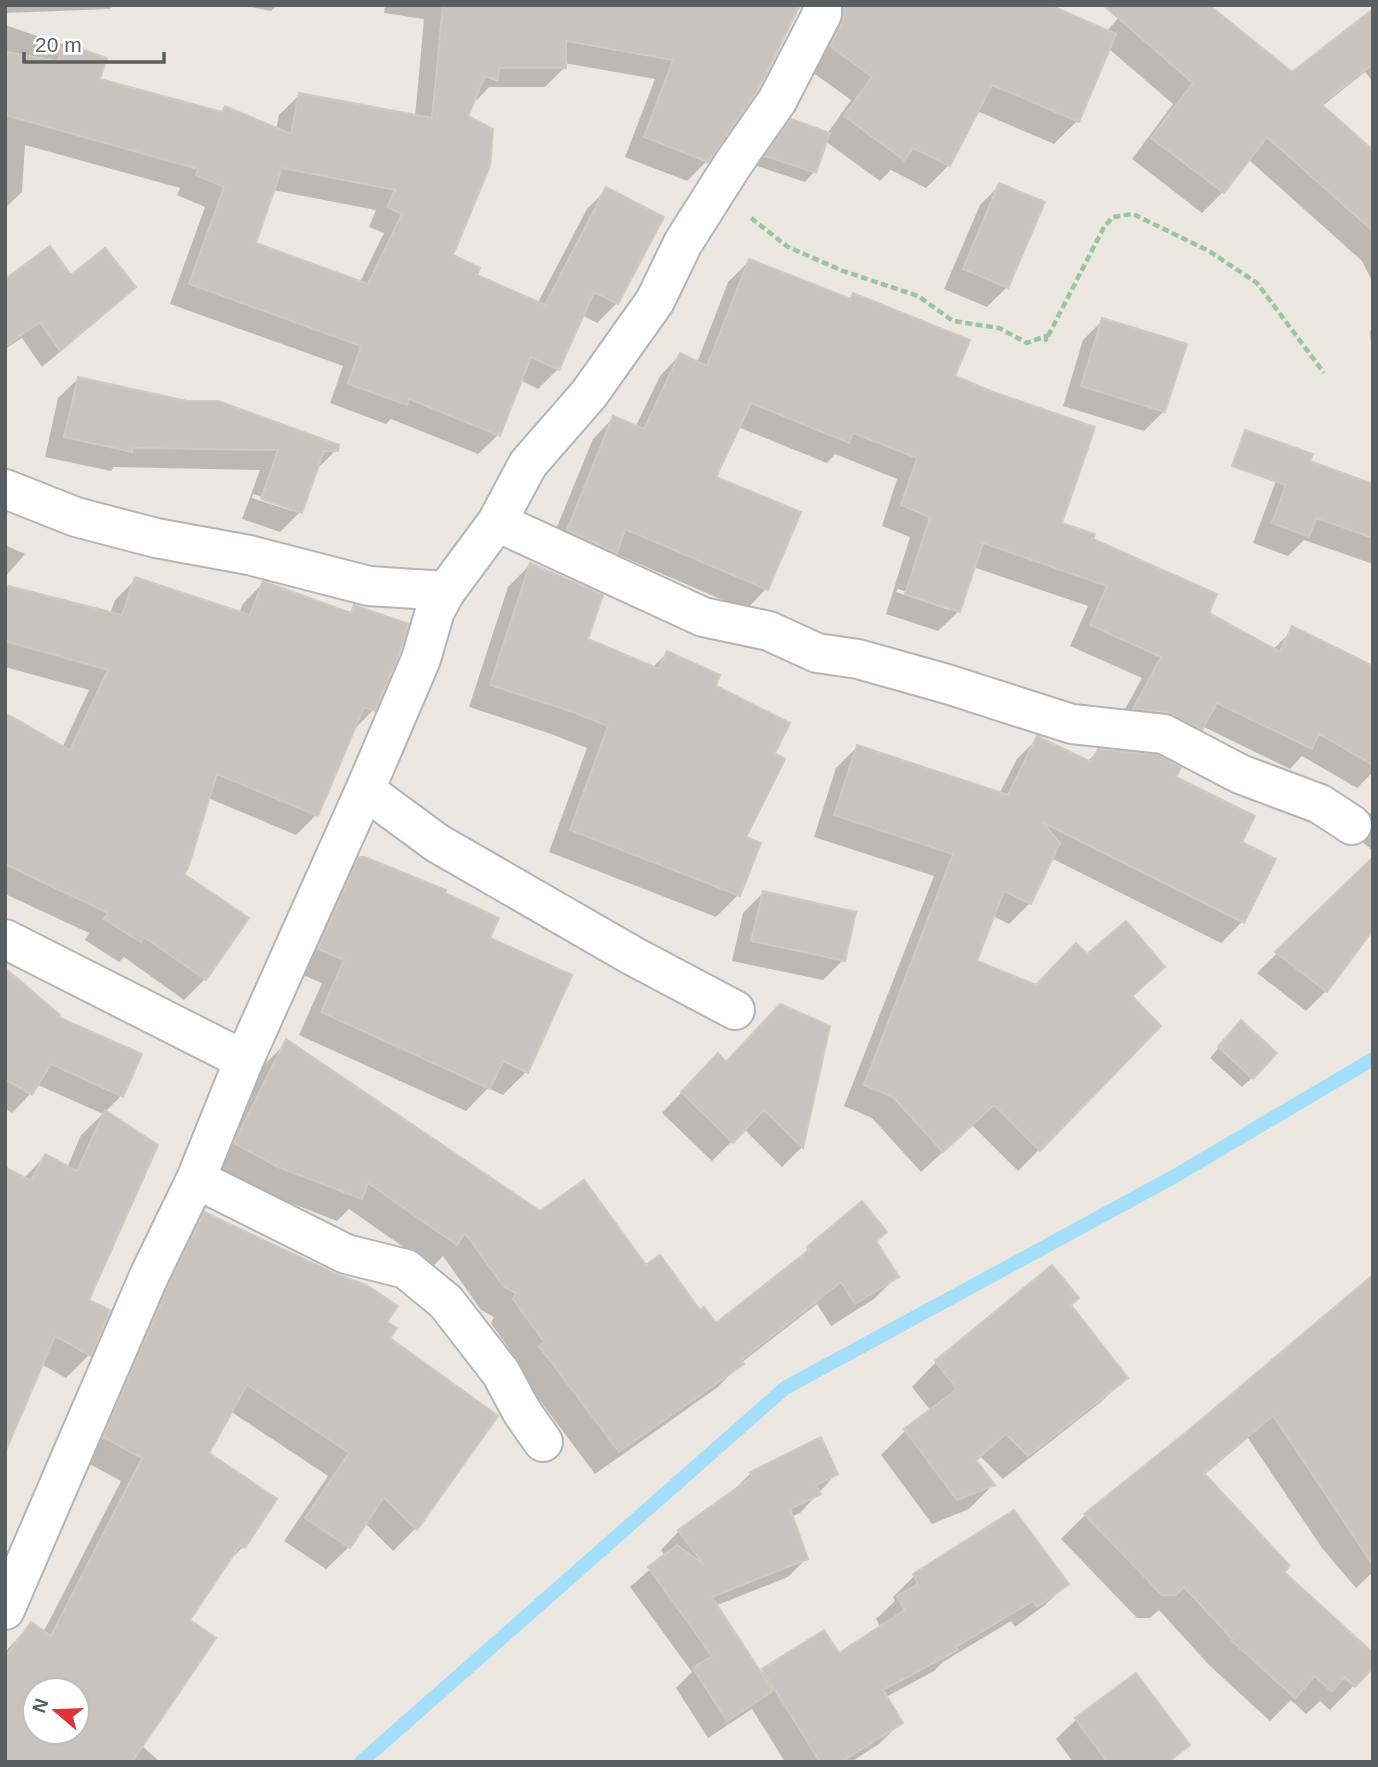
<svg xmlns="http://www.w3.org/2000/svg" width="1378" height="1767" font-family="Arial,sans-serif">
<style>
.shadow{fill:#0003;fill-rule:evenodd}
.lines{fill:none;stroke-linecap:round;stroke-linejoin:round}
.stream{stroke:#a3defa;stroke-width:14}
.building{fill:#c7c3be;stroke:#d0c9c0;stroke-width:2;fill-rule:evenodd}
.minor-casing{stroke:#b2b5b8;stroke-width:42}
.path{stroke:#99c6a0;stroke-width:4.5;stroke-dasharray:7 3.5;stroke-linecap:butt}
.minor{stroke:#fff;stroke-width:38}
</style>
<rect width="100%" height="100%" fill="#ece8e1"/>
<path class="shadow" d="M5,5H114L110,9L5,13Z
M240,5H278L271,11Z
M385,5H799L707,161L687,181L625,157L655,79L564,63V68L545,87H489L477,100L473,98L465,116L450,256L475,276L537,304L587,209L607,189L617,303L597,323L582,315L558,369L538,389L520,380L498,435L478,454L391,419L386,424L330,403L343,366L170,304L205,207L177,195L180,188L25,145L22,192L5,208V25L105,59L98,80L220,113L225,108L276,130L279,115L299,95L415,117L424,19L384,13ZM272,190L376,210L369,227L384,233L360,282L254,244Z
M1130,5L1292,74L1373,11V82L1365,72L1321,107L1373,153V283L1362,261L1248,159L1223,192L1202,213L1132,159L1173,104L1108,48L1077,121L1054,144L977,111L949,165L926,188L891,170L880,181L825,141L814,172L805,182L757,166L781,131L791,121L827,134L851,100L808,69L822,29L844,7L1106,32Z
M1000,185L1007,287L987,307L944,289L980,205Z
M749,261L849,300L853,295L953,377L1060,524L1091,540L1207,614L1272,650L1291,632L1373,680V772L1357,788L1302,756L1290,769L1202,726L1180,749L1114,729L1142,678L1070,646L1088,606L973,567L959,611L938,631L886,614L910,537L882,526L897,479L835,454L827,463L738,427L714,478L799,513L766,589L746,610L614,553L594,573L547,551L593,439L613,418L635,428L660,376L680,355L697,363L728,282ZM898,589L949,606V610L896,592ZM1160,707L1197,725V729L1158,710Z
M71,278L134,287L117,304L42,367L22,338L5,349V281Z
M1103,320L1164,411L1144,431L1063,406L1083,340Z
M1373,328V371L1370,331Z
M78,379L336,450L316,470L300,512L280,532L242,519L260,470L114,467L111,471L45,457L58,398ZM253,494L292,508V511L252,498Z
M1277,478L1373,485V564L1304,540L1288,556L1253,543Z
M5,545L25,554L5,577Z
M530,565L586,640L652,668L667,653L713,686L773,754L743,838L759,844L738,895L716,917L549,852L587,748L551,734L469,707L508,587Z
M136,579L239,613L243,604L263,583L348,614L355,607L396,656L373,710L353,731L316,815L296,835L208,798L182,875L246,918L205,979L184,1000L124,957L119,962L85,940L89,933L5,894V720L62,748L89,690L5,667V594L110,614L115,600Z
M1038,738L1087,762L1098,751L1174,777L1239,843L1242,922L1221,943L1051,858L1030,903L1009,924L993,916L975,962L1036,987L1087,957L1163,967L1131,998L1039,1150L1018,1171L972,1125L921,1172L872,1118L844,1106L934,876L814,837L836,768L857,747L999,794L1017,759Z
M1373,810V851L1353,834Z
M360,859L442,894L487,939L526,1072L503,1095L488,1088L466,1111L299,1035L322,983L296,972L336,882Z
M1373,859L1326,991L1306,1011L1257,973Z
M763,893L843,960L823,980L732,961L743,913Z
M5,970L56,1018L121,1096L105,1112L87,1301L89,1355L66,1378L41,1364L23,1179L45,1156L67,1168L81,1135L103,1114L36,1084L30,1094L12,1113L5,1108Z
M828,1027L801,1148L782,1167L744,1129L712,1161L662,1113L698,1075Z
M1232,1032L1252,1078L1242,1087L1210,1058Z
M287,1042L540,1213L646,1268L716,1326L790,1267L808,1249L875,1242L897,1276L874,1299L831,1326L817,1304L741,1363L718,1387L595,1474L517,1370L521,1366L491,1323L494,1317L481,1310L443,1256L432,1267L349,1209L337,1221L255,1189L212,1167L264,1065Z
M205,1214L385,1323L388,1339L496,1417L415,1529L393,1551L365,1523L349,1547L326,1569L284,1541L328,1476L230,1411L207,1453L275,1499L243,1547L221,1569L187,1620L141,1745L160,1762H5V1652L31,1624L43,1633L121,1481L82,1460L182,1237ZM35,1690H77V1732H35Z
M1052,1268L1069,1305L1126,1378L1101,1402L1003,1479L981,1457L975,1462L993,1485L969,1509L932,1524L881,1455L905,1431L931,1411L912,1387L936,1362Z
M1373,1278V1572L1356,1588L1322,1548L1248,1438L1204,1475L1282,1572L1373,1666L1330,1710L1320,1701L1306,1714L1291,1700L1270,1721L1210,1666L1159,1610L1150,1618H1137L1061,1539L1085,1515L1191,1430Z
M751,1473L836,1474L800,1513L791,1517L806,1559L788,1577L715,1606L760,1674L764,1671L838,1655L881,1628L876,1619L895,1601L893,1597L915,1575L1067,1584L1045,1605L1015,1627L1011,1621L943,1662L934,1671L886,1697L901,1722L879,1744L851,1762H785L752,1709L708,1738L676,1688L692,1672L630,1587L665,1556L661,1550L679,1531L732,1492Z
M1135,1675L1188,1745L1170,1762H1073L1056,1739L1076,1720Z"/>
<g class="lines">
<path class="stream" d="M361,1762L785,1388L1175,1176L1373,1059"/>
</g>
<path class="building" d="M443,5H800L758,90L708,162L644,137L673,60L566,41V68H499L498,81L485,76L468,116L493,129L490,166L453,255L480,268L477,275L545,305L606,187L664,217L618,304L594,292L559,370L531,357L500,436L409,399L407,405L348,384L361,346L189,284L224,187L196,175L198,169L5,115V52L58,61L64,43L107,58L100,79L222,112L225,106L291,134L299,93L432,118ZM282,168L395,190L387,207L402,214L368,284L256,243Z
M844,5H1050L1116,34L1079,122L992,85L950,166L913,148L904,160L844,116L872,77L830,46L842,23Z
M1103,5H1209L1292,72L1373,9V64L1321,104L1373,150V231L1267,137L1224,193L1151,138L1193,83Z
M791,119L830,133L816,173L765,156Z
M999,183L1045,202L1008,288L963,269Z
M50,246L71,275L105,248L136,287L60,351L40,322L5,346V279Z
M749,259L851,299L853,293L970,340L955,376L993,392L1095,427L1062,523L1095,534L1093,539L1217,594L1209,613L1280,652L1292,626L1373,666V765L1319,734L1312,749L1217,703L1202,730L1167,712L1133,709L1161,657L1090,625L1107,586L983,543L960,612L905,594L930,517L901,505L917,458L853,433L849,443L751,403L716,477L801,512L768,590L625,529L617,553L567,530L613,416L644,429L680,353L707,366Z
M1102,318L1187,344L1165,412L1081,386Z
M78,377L187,401H218L339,445L338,451H324L302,513L261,499L278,450L133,448L132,452L64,437Z
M1245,430L1313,454L1310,461L1373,484V538L1316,518L1309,537L1272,523L1286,485L1232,466Z
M530,563L603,595L588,639L659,669L667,651L720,675L716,686L790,723L775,753L785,759L746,837L761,843L740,896L570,830L608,726L573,712L490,685Z
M135,577L250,615L263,581L351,613L354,605L409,624L398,657L375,711L364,707L318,816L217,774L188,868L184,874L249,918L206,980L144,937L141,942L104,919L108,913L5,864V713L70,750L108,670L5,641V585L122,615Z
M1037,736L1091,762L1098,749L1158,755L1181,768L1176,777L1255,816L1242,842L1276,859L1244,923L1042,822L1060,843L1031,904L1004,891L977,961L1036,985L1076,943L1087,954L1126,921L1165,967L1132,996L1161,1026L1040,1151L994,1105L943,1152L893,1097L864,1085L953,854L834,815L857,745L1008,795Z
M359,857H365L446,890L445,893L499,918L490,938L572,975L528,1073L503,1061L490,1089L321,1012L344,960L318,949Z
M1373,857V930L1327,992L1275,952Z
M763,891L856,912L845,961L751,941Z
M5,968L60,1015L58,1017L142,1054L123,1097L51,1064L32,1095L5,1079Z
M780,1004L830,1026L803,1148L764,1110L733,1143L681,1092L718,1053L726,1062Z
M1241,1020L1277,1053L1253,1079L1218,1047Z
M286,1039L540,1211L584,1180L646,1265L660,1255L700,1310L704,1307L716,1323L809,1250L807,1247L862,1201L887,1232L876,1241L899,1277L855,1304L841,1282L741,1360L744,1364L619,1452L539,1346L544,1342L513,1299L516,1293L504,1287L465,1233L457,1245L368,1183L362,1199L278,1167L234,1143Z
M105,1110L158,1145L89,1300L110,1310L91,1356L55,1336L5,1452V1167L31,1181L45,1154L77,1171Z
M204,1212L336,1274L366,1285L398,1306L387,1322L397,1328L390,1338L498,1416L417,1530L384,1497L350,1548L305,1518L349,1453L247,1385L209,1453L277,1499L245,1548L240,1545L190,1620L216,1638L132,1762H5V1658L31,1622L51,1636L142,1458L103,1437L169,1285ZM35,1690H77V1732H35Z
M1052,1265L1079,1298L1071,1305L1128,1378L1028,1456L1006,1434L976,1460L995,1485L957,1500L904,1429L957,1389L935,1361Z
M1373,1275V1565L1273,1416L1204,1473L1290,1566L1284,1572L1373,1653V1668L1355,1687L1344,1677L1332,1692L1315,1676L1295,1698L1232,1641L1233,1640L1184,1587L1176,1595H1162L1084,1514L1190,1429Z
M821,1437L838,1474L816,1485L821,1494L790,1509L808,1559L712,1597L773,1691L727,1721L693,1668L712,1656L648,1567L677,1545L704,1565L678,1530L752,1477L750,1472Z
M1014,1510L1069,1584L1037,1607L1033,1601L956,1647L958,1650L883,1690L903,1723L841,1762H820L762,1669L824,1630L839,1653L905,1610L897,1596L918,1584L913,1574Z
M1136,1673L1190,1745L1168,1762H1107L1075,1718Z"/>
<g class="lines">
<g class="minor-casing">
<path id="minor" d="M5,489L76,517L156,538L249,555L369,586L446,591
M497,522L703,617L769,631L817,653L858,659L947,684L1072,724L1164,734L1240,774L1320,804L1352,825
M365,790L437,843L633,956L735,1010
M5,939L244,1060
M196,1179L346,1254L406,1269L446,1302L501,1373L522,1412L543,1442
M5,1610L149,1276L196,1179L244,1060L365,790L421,659L435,611L446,591L497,522L528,464L589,394L655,301L683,243L733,164L777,101L822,14V5"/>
</g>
<path class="path" d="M751,218L788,247L843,271L918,296L953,321L999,328L1027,343L1046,336V340L1104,227L1113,217L1133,214L1209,251L1257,283L1324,373"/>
<use href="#minor" class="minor"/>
</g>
<rect width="1378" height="1767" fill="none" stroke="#5a5e61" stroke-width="14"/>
<g transform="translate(56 1711) rotate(289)"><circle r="33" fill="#ffffff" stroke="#bdbfc0" stroke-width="2"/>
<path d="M0-5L12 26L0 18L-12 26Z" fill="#df333a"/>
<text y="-10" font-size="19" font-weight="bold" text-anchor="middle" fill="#5a5e61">N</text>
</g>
<path d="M24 52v10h140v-10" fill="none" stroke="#5a5e61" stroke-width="3.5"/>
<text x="35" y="52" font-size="21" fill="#5a5e61" stroke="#ffffff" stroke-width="5" paint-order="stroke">20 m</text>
</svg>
